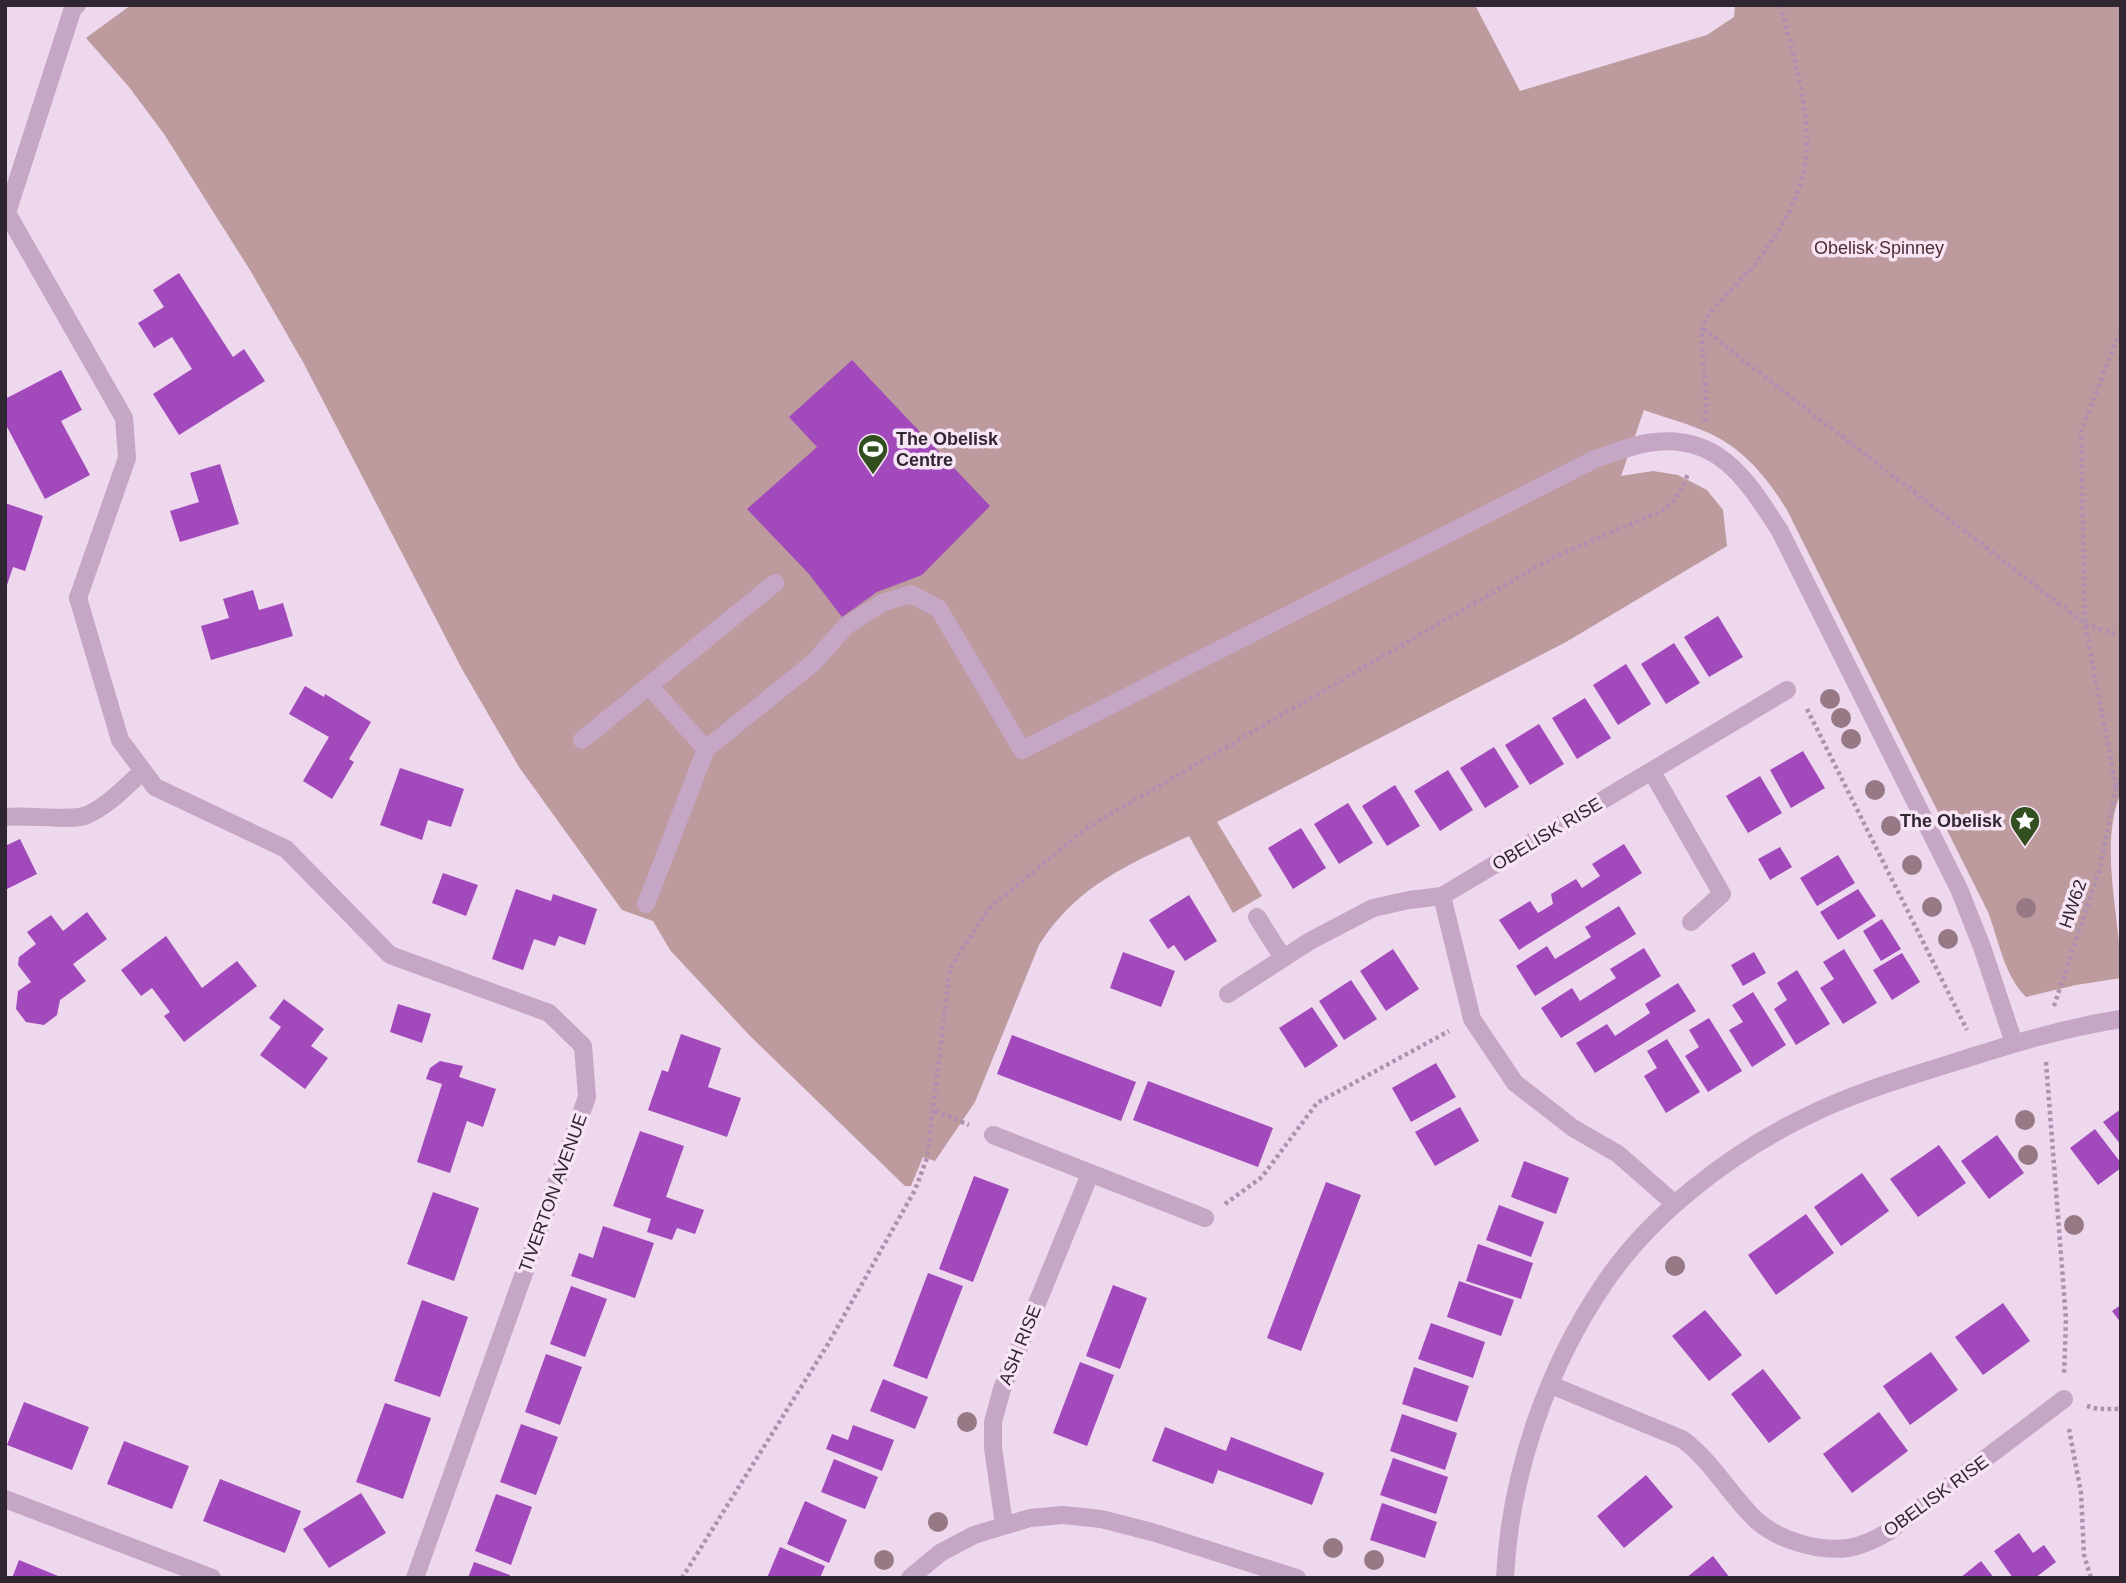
<svg xmlns="http://www.w3.org/2000/svg" width="2126" height="1583" font-family="Arial,sans-serif">
<style>
.green{fill:#bc9a9e}
.building{fill:#a249bb}
.lines{fill:none;stroke-linecap:round;stroke-linejoin:round}
.path{stroke:#af90b1;stroke-width:4.5;stroke-dasharray:3.5 3.5;stroke-linecap:butt}
.service{stroke:#c5a6c5;stroke-width:18}
.minor{stroke:#c5a6c5;stroke-width:18}
.tree{fill:#967984}
.labels{text-anchor:middle;stroke-width:7;stroke-linejoin:round;paint-order:stroke}
.park-label{font-size:18px;fill:#4e2c2f;stroke:#f7e4f5}
.poi-label{font-size:18px;font-weight:bold;fill:#302632;stroke:#f7e4f5;text-anchor:start}
.street-label{font-size:18px;fill:#302632;stroke:#f7e4f5}
</style>
<rect width="100%" height="100%" fill="#eed8ed"/>
<path class="green" d="M131,5H1475L1520,91L1707,35L1734,17L1735,5H2121V792C2098,847 2121,919 2121,978L2076,985L2026,997C2004,975 1999,941 1988,912L1787,510C1768,479 1745,450 1711,434C1690,424 1666,418 1644,410L1621,476L1653,471L1678,475L1707,490L1723,510L1727,546L1566,642L1217,822L1262,896L1233,913L1189,836C1128,865 1077,885 1039,945L975,1102L935,1161L923,1157L911,1186H905L750,1036L670,950L653,921L622,910L519,767L462,669L303,362L250,270L164,134L129,87L86,38Z"/>
<path class="building" d="M179,273L233,357L244,349L265,381L179,435L153,394L192,369L172,337L154,348L138,323L164,307L153,290Z
M852,360L990,506L922,575L877,592L842,617L809,574L747,509L817,447L789,417Z
M61,370L82,410L61,421L90,475L45,499L5,423V399Z
M220,464L239,524L180,542L170,511L199,502L190,473Z
M5,503L43,516L25,571L13,567L6,588Z
M253,590L259,610L283,603L293,636L211,660L201,626L229,618L223,599Z
M1718,616L1743,657L1709,677L1684,637Z
M1674,643L1700,683L1666,704L1641,664Z
M1626,664L1651,704L1618,725L1593,685Z
M305,686L324,697L325,694L371,722L349,759L354,762L332,799L303,781L329,737L289,714Z
M1585,698L1611,738L1577,759L1552,718Z
M1539,724L1564,764L1530,785L1505,745Z
M1494,747L1519,787L1485,808L1460,768Z
M1803,751L1825,788L1791,808L1770,770Z
M400,768L464,789L451,827L428,820L422,840L380,825Z
M1448,770L1473,810L1440,831L1414,791Z
M1760,776L1782,813L1748,833L1726,796Z
M1395,785L1420,826L1387,846L1362,806Z
M1348,803L1373,843L1339,864L1314,824Z
M1301,828L1326,868L1293,889L1268,848Z
M20,839L37,874L5,890V846Z
M1624,844L1642,873L1519,950L1499,920L1530,901L1538,913L1553,904L1551,894L1576,879L1582,888L1600,876L1592,864Z
M1780,847L1792,867L1770,880L1758,859Z
M1838,855L1855,883L1817,906L1800,878Z
M443,873L478,885L466,916L432,903Z
M516,889L551,901L553,894L597,909L585,945L559,936L555,946L534,939L523,970L492,959Z
M1858,889L1876,916L1838,940L1820,912Z
M1189,895L1217,941L1185,961L1174,945L1168,949L1149,920Z
M1619,906L1636,934L1535,996L1516,966L1547,946L1555,959L1591,937L1585,927Z
M87,912L107,939L73,964L86,981L60,1000L57,1015L44,1025L26,1022L16,1009L18,991L31,982L18,965L19,957L36,944L27,932L51,915L63,931Z
M1882,919L1901,949L1881,961L1863,931Z
M166,936L202,988L237,961L257,986L184,1042L164,1016L170,1012L152,988L141,996L121,970Z
M1644,948L1661,976L1561,1038L1541,1008L1572,988L1580,1001L1616,978L1610,969Z
M1393,949L1419,989L1386,1011L1360,971Z
M1844,949L1877,1003L1843,1024L1820,988L1834,979L1823,962Z
M1123,952L1175,971L1161,1007L1110,988Z
M1754,952L1766,973L1743,986L1731,965Z
M1902,953L1920,982L1892,1000L1873,970Z
M1797,970L1830,1024L1796,1045L1774,1009L1787,1000L1777,983Z
M1351,980L1377,1019L1344,1040L1319,1001Z
M1678,983L1696,1011L1595,1073L1576,1043L1607,1024L1615,1036L1650,1013L1645,1004Z
M1753,992L1786,1045L1752,1067L1729,1030L1743,1022L1732,1005Z
M284,999L324,1029L311,1046L328,1058L305,1089L260,1055L281,1027L269,1018Z
M398,1004L431,1014L422,1043L390,1032Z
M1312,1007L1338,1046L1305,1068L1279,1028Z
M1709,1018L1742,1071L1708,1092L1685,1056L1699,1047L1689,1030Z
M681,1034L721,1048L708,1087L741,1098L727,1137L648,1110L662,1070L668,1072Z
M1012,1035L1136,1082L1121,1121L997,1074Z
M1667,1039L1700,1092L1666,1113L1644,1076L1657,1068L1647,1051Z
M440,1061L463,1066L459,1077L496,1089L483,1127L467,1121L450,1173L417,1162L442,1084L426,1079L430,1068Z
M1436,1063L1456,1097L1411,1122L1392,1088Z
M1148,1081L1273,1128L1258,1167L1133,1120Z
M1460,1107L1479,1141L1435,1166L1415,1132Z
M2121,1109V1145L2103,1122Z
M2095,1129L2121,1163V1168L2098,1185L2070,1148Z
M640,1131L684,1146L666,1197L704,1210L695,1234L677,1228L672,1240L647,1232L651,1219L613,1206Z
M1997,1135L2024,1173L1989,1199L1961,1161Z
M1939,1145L1966,1183L1918,1217L1890,1179Z
M1524,1161L1569,1178L1556,1214L1511,1197Z
M1862,1173L1889,1211L1841,1246L1814,1207Z
M974,1176L1009,1189L973,1282L939,1269Z
M1326,1182L1361,1195L1301,1351L1267,1338Z
M433,1192L479,1208L454,1281L407,1264Z
M1499,1205L1544,1222L1531,1257L1486,1240Z
M1806,1214L1834,1253L1776,1295L1748,1255Z
M603,1226L654,1243L635,1298L571,1276L579,1253L593,1258Z
M1478,1244L1533,1263L1521,1299L1466,1281Z
M928,1273L963,1286L927,1379L893,1366Z
M1459,1281L1514,1300L1501,1336L1447,1317Z
M1113,1285L1147,1298L1120,1369L1086,1356Z
M571,1286L607,1299L585,1357L550,1344Z
M422,1300L468,1317L440,1397L394,1381Z
M2003,1303L2030,1341L1983,1375L1955,1337Z
M2121,1305V1323L2112,1311Z
M1705,1310L1742,1355L1709,1381L1672,1336Z
M1431,1323L1485,1342L1473,1378L1418,1359Z
M1931,1352L1958,1390L1910,1425L1883,1386Z
M546,1354L582,1367L560,1425L525,1412Z
M1080,1362L1114,1375L1087,1446L1053,1433Z
M1414,1367L1469,1386L1457,1422L1402,1404Z
M1763,1369L1801,1418L1769,1443L1731,1394Z
M883,1379L928,1397L915,1429L870,1411Z
M24,1402L89,1427L72,1470L7,1445Z
M385,1403L431,1418L403,1499L356,1482Z
M1879,1412L1908,1451L1852,1493L1823,1454Z
M1402,1414L1457,1433L1445,1470L1390,1451Z
M521,1424L558,1437L536,1495L500,1482Z
M853,1425L894,1440L882,1471L826,1449L832,1434L848,1440Z
M1165,1427L1226,1451L1231,1437L1324,1473L1312,1505L1218,1470L1213,1484L1152,1461Z
M124,1441L189,1466L172,1509L107,1484Z
M1393,1458L1448,1477L1436,1514L1380,1495Z
M834,1459L878,1477L865,1509L821,1492Z
M1646,1475L1673,1507L1624,1548L1597,1516Z
M220,1479L301,1511L285,1553L203,1521Z
M361,1493L386,1533L329,1568L303,1529Z
M496,1494L532,1507L511,1565L475,1551Z
M805,1501L847,1520L829,1563L787,1544Z
M1382,1503L1437,1522L1425,1558L1370,1540Z
M2019,1533L2033,1553L2044,1545L2056,1562L2035,1578H2013L1994,1551Z
M780,1547L825,1566L820,1578H767Z
M1713,1556L1730,1578H1686Z
M19,1560L63,1578H12Z
M1981,1561L1994,1578H1960Z
M474,1562L510,1575L509,1578H468Z"/>
<g class="lines">
<path class="path" d="M1703,329L2085,624L2121,636
M1705,421C1707,399 1705,378 1703,357C1703,349 1701,338 1702,330C1704,313 1740,282 1752,268C1776,238 1802,197 1806,158C1811,107 1792,55 1781,5
M1807,709L1967,1030
M2116,787L2085,624L2081,431L2121,329
M2054,1006L2099,871L2116,788L2121,780
M2046,1062L2066,1319L2064,1375
M935,1111L969,1125
M1225,1204L1262,1177L1317,1103L1449,1031
M2087,1406L2098,1409H2121
M2069,1429L2081,1493L2084,1555L2091,1578
M682,1578L828,1344L915,1190L927,1158L950,968L989,908L1087,828L1554,557L1666,509L1679,494L1689,472"/>
<path class="service" d="M77,5L73,8L7,213L124,418L127,458L78,598
M650,687L706,749L814,662L846,626L882,603L911,594L939,609L1022,750L1595,459C1612,454 1629,446 1647,443C1718,431 1747,480 1780,531L1959,889L1982,947L2014,1043
M582,740L775,583
M5,817C27,814 72,822 87,815C108,806 126,786 143,771
M646,904L706,749"/>
<path class="minor" d="M78,598L120,740L155,787L286,849L390,955L549,1013L583,1046L587,1097L415,1578
M1652,772L1722,894L1691,922
M1442,896L1472,1019L1515,1083L1573,1128L1618,1154L1675,1204
M1257,917L1283,958
M1228,994L1310,941L1373,908L1409,900L1442,896L1787,690
M993,1135L1205,1218
M1551,1385L1682,1439C1712,1461 1729,1494 1756,1520C1778,1540 1818,1552 1848,1548C1862,1546 1876,1539 1888,1532L2064,1399
M5,1499L212,1578
M1004,1524L993,1448V1422L1002,1389L1090,1174
M910,1578L940,1553L974,1535L1030,1518L1063,1515L1101,1519L1152,1532L1297,1578
M1505,1578C1510,1474 1547,1367 1606,1281C1651,1215 1727,1156 1799,1120C1848,1095 1900,1079 1952,1063C2008,1045 2063,1028 2121,1019"/>
</g>
<g class="tree">
<circle cx="1830" cy="699" r="10"/>
<circle cx="1841" cy="718" r="10"/>
<circle cx="1851" cy="739" r="10"/>
<circle cx="1875" cy="790" r="10"/>
<circle cx="1891" cy="826" r="10"/>
<circle cx="1912" cy="865" r="10"/>
<circle cx="1932" cy="907" r="10"/>
<circle cx="2026" cy="908" r="10"/>
<circle cx="1948" cy="939" r="10"/>
<circle cx="2025" cy="1120" r="10"/>
<circle cx="2028" cy="1155" r="10"/>
<circle cx="2074" cy="1225" r="10"/>
<circle cx="1675" cy="1266" r="10"/>
<circle cx="967" cy="1422" r="10"/>
<circle cx="938" cy="1522" r="10"/>
<circle cx="1333" cy="1548" r="10"/>
<circle cx="884" cy="1560" r="10"/>
<circle cx="1374" cy="1560" r="10"/>
</g>
<defs>
<g id="stadium-pin" transform="scale(1.575)"><path d="M0 17L-7.5 6A9.5 9.5 0 1 1 7.5 6Z" fill="#334f1f" stroke="#f7e4f5"/><path d="M0-5a6.5 5 0 1 0 0 10a6.5 5 0 1 0 0-10ZM-3.5-1.8h7v3.6h-7Z" fill="#fff"/></g>
<g id="sight-pin" transform="scale(1.575)"><path d="M0 17L-7.5 6A9.5 9.5 0 1 1 7.5 6Z" fill="#334f1f" stroke="#f7e4f5"/><path d="M0-6L1.8-2.2L6-1.7L2.9 1.2L3.7 5.4L0 3.3L-3.7 5.4L-2.9 1.2L-6-1.7L-1.8-2.2Z" fill="#fff"/></g>
</defs>
<g fill-rule="evenodd">
<use href="#stadium-pin" x="873" y="449"/>
<use href="#sight-pin" x="2025" y="821"/>
</g>
<g class="labels">
<g class="park-label">
<text x="1879" y="254">Obelisk Spinney</text>
</g>
<g class="poi-label">
<text x="896" y="445">The Obelisk<tspan x="896" dy="21">Centre</tspan></text>
<text x="2002" y="827" text-anchor="end">The Obelisk</text>
</g>
<g class="street-label">
<text transform="translate(1547 834) rotate(-31)" y="6">OBELISK RISE</text>
<text transform="translate(2073 904) rotate(-71)" y="6">HW62</text>
<text transform="translate(553 1193) rotate(-70)" y="6">TIVERTON AVENUE</text>
<text transform="translate(1020 1345) rotate(-68)" y="6">ASH RISE</text>
<text transform="translate(1936 1496) rotate(-36)" y="6">OBELISK RISE</text>
</g>
</g>
<rect width="2126" height="1583" fill="none" stroke="#302632" stroke-width="14"/>
</svg>
